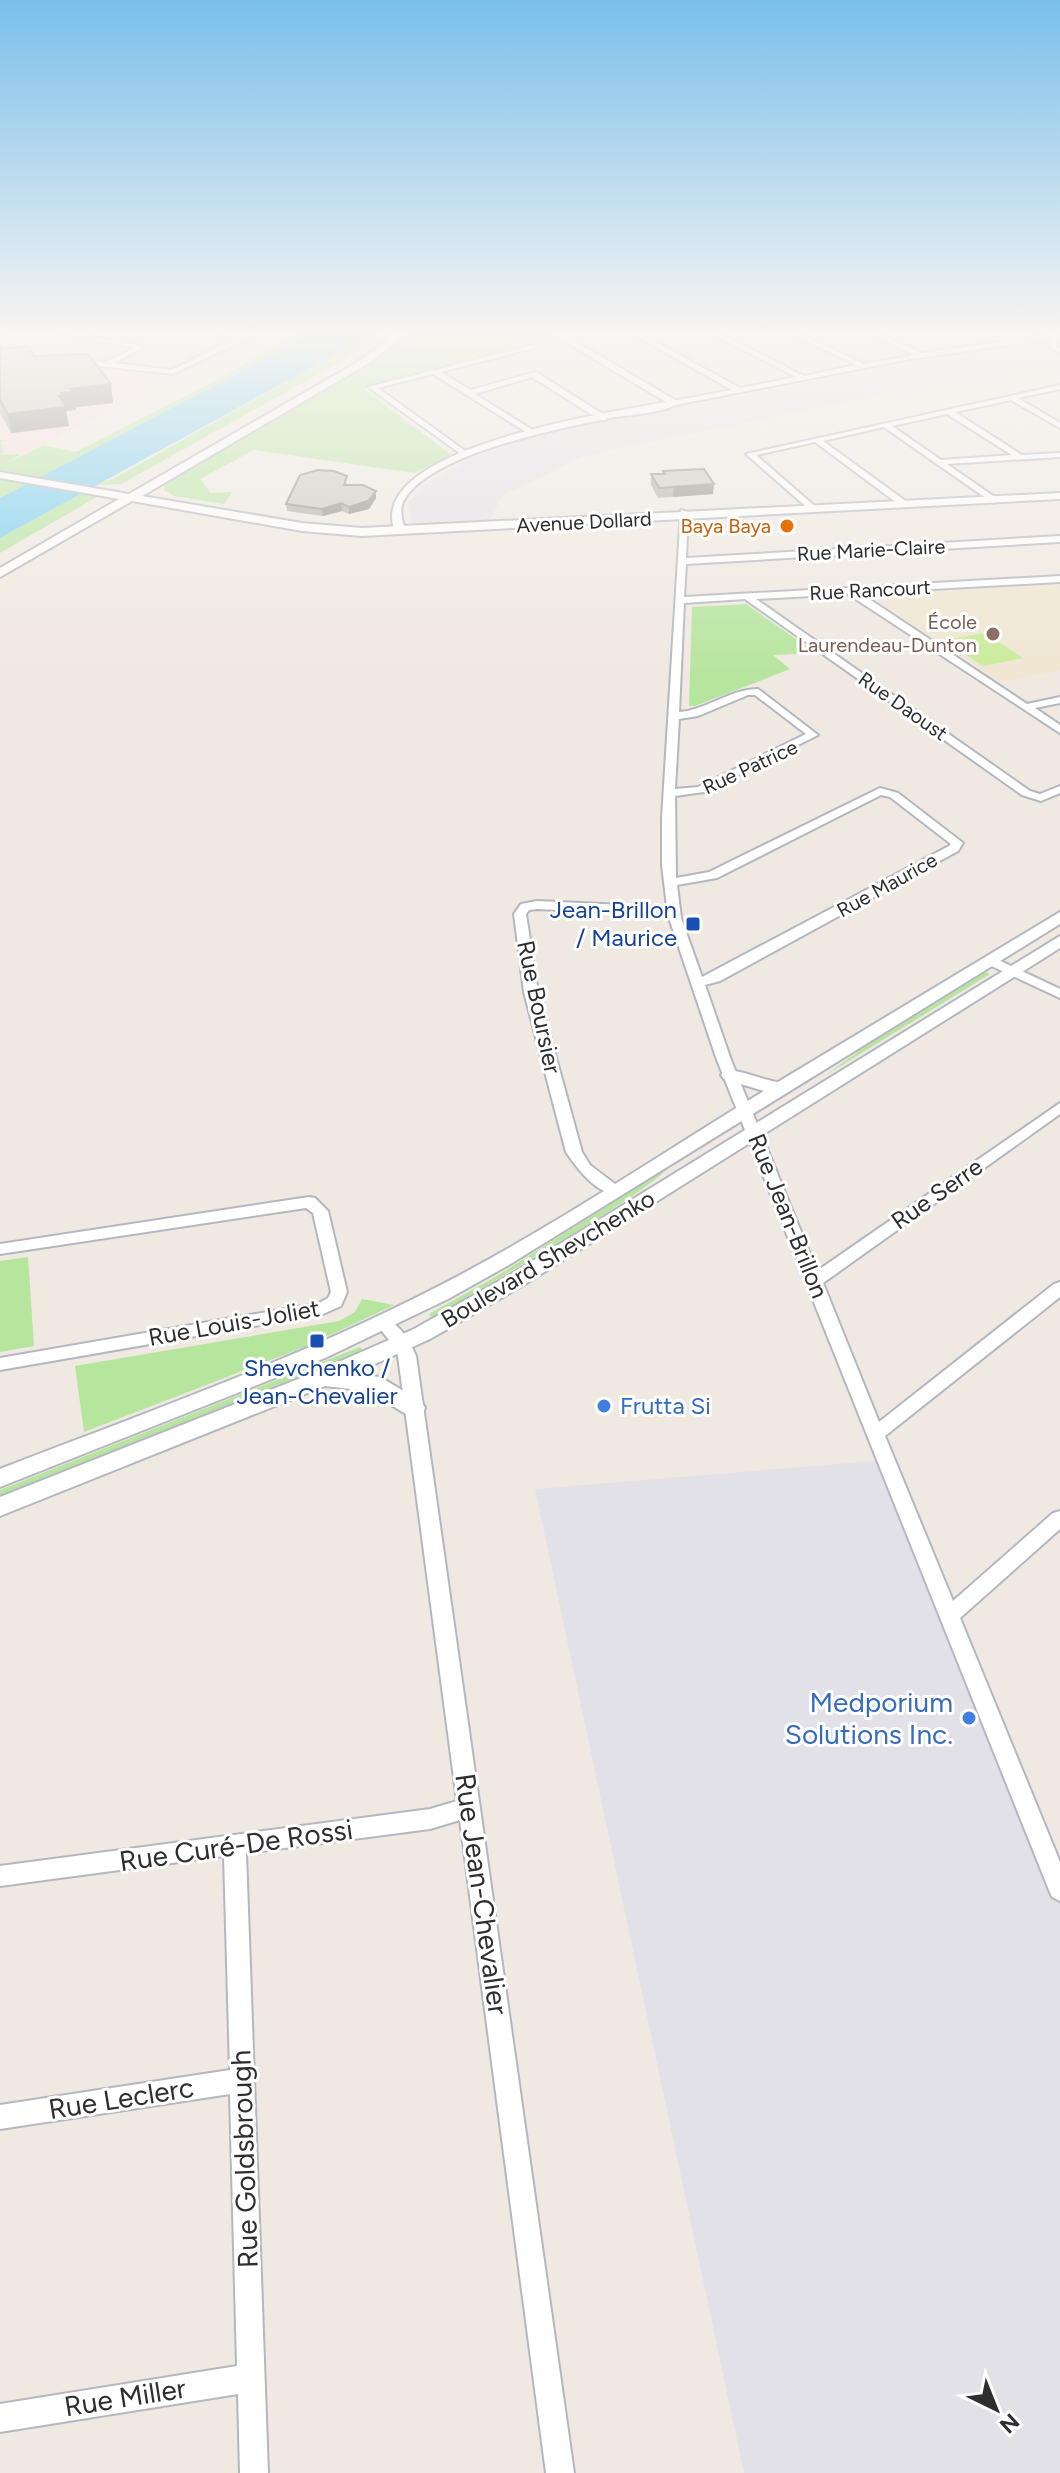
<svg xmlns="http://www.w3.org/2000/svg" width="1060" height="2473" font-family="Figtree,sans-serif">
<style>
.industrial{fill:#e3e1e8}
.education{fill:#f0e6d1}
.medical{fill:#f5dfe0}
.green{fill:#b6e59e}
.pitch{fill:#c9ec9a}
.water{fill:#75cff0}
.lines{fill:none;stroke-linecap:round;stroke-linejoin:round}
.minor-casing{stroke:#b4b7c1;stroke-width:4}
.tertiary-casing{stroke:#b4b7c1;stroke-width:4}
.secondary-casing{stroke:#b4b7c1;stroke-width:4}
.minor{fill:#fff;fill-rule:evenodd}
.tertiary{fill:#fff;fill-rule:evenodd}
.secondary{fill:#fff;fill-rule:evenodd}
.wall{fill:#afaba4}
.shaded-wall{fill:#8e8b86}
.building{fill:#cbc7bf;stroke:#8e8b86;stroke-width:2}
.food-dot{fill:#e8710a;stroke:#fff;stroke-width:3}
.education-dot{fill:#8d6e63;stroke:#fff;stroke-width:3}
.transit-dot{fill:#1a4fb4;stroke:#fff;stroke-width:3}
.shop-dot{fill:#3f7fe0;stroke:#fff;stroke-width:3}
.labels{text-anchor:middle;stroke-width:6;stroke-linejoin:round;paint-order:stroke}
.far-street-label{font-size:20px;fill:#2e2e2e;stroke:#fff}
.far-food-label{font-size:20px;fill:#c56008;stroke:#fff;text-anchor:end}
.far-education-label{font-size:20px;fill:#785e54;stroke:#fff;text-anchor:end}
.transit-label{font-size:24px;fill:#164399;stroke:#fff;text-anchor:end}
.street-label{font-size:24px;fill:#2e2e2e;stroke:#fff}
.shop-label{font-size:24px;fill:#366cbe;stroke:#fff;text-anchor:start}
.near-shop-label{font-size:28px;fill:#366cbe;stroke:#fff;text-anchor:end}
.near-street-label{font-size:28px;fill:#2e2e2e;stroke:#fff}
</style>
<rect width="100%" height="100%" fill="#efe9e1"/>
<path class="industrial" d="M912,331H1060V358L583,456L502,496L490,520L412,523L408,503L424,485L472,458L514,442L570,428L961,353Z
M888,1460L1060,1890V2473H744L535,1489Z"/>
<path class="education" d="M1060,584V670L1001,682L871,596Z"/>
<path class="medical" d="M0,354L176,377L0,466Z"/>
<path class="green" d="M302,331H310L290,346L0,498V440H10L2,441L3,455L21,454L7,463L43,445L76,452L211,383Z
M368,331H383L342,361L121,484L96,485L113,479L329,358Z
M395,331H400L361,361L162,473L356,360Z
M413,331H543L553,338L365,387V390L451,455L414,473L254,450L200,479L211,493L232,492L224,504L174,496L164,490L166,483L380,358Z
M82,493L97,497L0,553V538Z
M746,604L816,653L773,655L790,669L695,706H689L692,607Z
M986,972L990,974L826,1075L863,1048Z
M666,1169C660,1185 463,1300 432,1317L429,1314L497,1276Z
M28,1257L34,1346L0,1352V1261Z
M362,1299L394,1305L307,1346L84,1432L75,1366L339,1321L355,1312Z
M360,1347L363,1350L321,1368L0,1495V1490Z"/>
<path class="pitch" d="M985,633L1023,658L983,666L944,640Z"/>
<path class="water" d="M310,331H368L329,358L0,538V498L290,346Z"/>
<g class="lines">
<g class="minor-casing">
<path id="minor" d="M0,331H9L0,335Z
M49,331H65L143,346V348L115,363L172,370L235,338L204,331L241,335L249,331H258L247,339L173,374L72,363L75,359L106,362L134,348Z
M572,331H582L554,343L441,372L470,390L536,372L606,416V420H600L532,377L475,394L534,431L531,435L433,374L378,388L468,453L465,457L368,387L550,341Z
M627,331H636L740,388L796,377L706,331H715L804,376L856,365L786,331H795L864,364L914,355L866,331H875L922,353L1054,334L1060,336L1056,345L1060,348V353L1049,346L1050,339L905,360L675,405L672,401L732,390Z
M1060,385V389L1018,398L1060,423V428L1011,400L955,412L1022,455L1060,453V457L947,464L996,498L997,500L993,503L884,427L823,441L907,502V506H901L815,442L756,455L818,509L811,511L746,454ZM947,414L1012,455L941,460L892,426Z
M681,510L688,512L686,558L1060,536V542L686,564L684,597L1060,576V582L860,593L1027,704L1060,697V703L1035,708L1060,725V733L848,594L756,599L1030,791L1040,794L1060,786V793L1041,801L1022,795L745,599L684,603L679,712C707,710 730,689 758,689L818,735L704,792L675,796L676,878L709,872L880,788L898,793L963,843L958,851L720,981L705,985L731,1060L817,1271L1060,1103V1114L823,1283L879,1422L1054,1284L1060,1282V1297L885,1436L953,1601L1053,1513L1060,1511V1529L960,1618L1060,1862V1901L1052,1897L1049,1890L717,1060L668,915L537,909L529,910L526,914L538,992L582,1152L590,1165L619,1187L622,1190L619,1193C598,1197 577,1168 566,1152L524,992L514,914L521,904L537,901L667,907L662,865V818ZM748,695H755L806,734L698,787L675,789L679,719L698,716ZM881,795L890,797L951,844L949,846L702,977L681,918L677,885L717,878Z
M990,956L1060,989V998L985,963L983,960Z
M309,1197L315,1198L328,1211L347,1292L341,1306L323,1314L0,1370V1358L319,1303L328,1298L331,1292L313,1213L306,1208L0,1254V1244Z
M384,1318C400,1324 410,1341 416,1356L574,2473H546L460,1820L430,1829L246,1853L268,2473H240L238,2394L0,2432V2404L237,2366L230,2094L0,2129V2105L230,2070L224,1856L0,1886V1866L430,1809L457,1801L398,1356L394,1346L376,1324Z"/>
</g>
<g class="tertiary-casing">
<path id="tertiary" d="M547,331H558L680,403C663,413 635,414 615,417C563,428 428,453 403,502C399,511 403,523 406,532L396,534C357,448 614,412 666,402Z
M1060,912V924L507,1266L448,1299L325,1358L0,1487V1469C145,1413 292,1361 431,1290C546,1232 654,1158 764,1091L724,1079L721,1075L724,1071C737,1068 762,1080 778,1082Z
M1060,936V948L522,1286L430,1339L353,1374L380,1377L422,1402L425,1408L422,1414H406L368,1391L325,1386L0,1516V1497L311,1374L414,1329L508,1276Z"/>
</g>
<g class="secondary-casing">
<path id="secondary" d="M400,331H410L369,363L142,496L302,523L362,528L1060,493V499L362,536L302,531L132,501L0,577V568L119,499L0,478V472L129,494L363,359Z"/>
</g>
<use href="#minor" class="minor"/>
<use href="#tertiary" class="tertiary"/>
<use href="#secondary" class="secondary"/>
</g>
<path class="wall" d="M0,345L2,349L34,356L113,403L76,407V410L66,411L69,426L11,433L0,413Z
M663,471L713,494L658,498L651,485V474H663Z
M347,483L346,485L376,498L369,509L349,514L342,511L323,516L287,511L286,504Z"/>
<path class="shaded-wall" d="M111,384L113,403L76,407V410L66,411L69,426L11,433L8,414L59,396L61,393L71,389Z
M714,484L713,494L673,497L674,487Z
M376,491V498L369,509L349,514V507Z
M341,503L342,511L323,516L322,509Z"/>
<path class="building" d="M0,345L2,349L28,346L34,356L88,354L111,384L71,389L73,392L61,393L63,396H59L66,407L8,414L0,400Z
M704,469L714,484L659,488L651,474H665L663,471Z
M318,470L334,471L347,476L344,485H363L376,491L368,501L349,507L341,503L322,509L286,504L300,475Z"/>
<linearGradient id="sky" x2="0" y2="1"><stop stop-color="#7abfeb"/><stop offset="0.49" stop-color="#f8f5f2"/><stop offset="1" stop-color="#f8f5f2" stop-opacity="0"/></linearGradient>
<rect width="1060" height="678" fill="url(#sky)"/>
<circle class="food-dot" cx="787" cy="526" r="8"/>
<circle class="education-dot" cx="993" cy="634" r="8"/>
<g class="transit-dot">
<rect x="685" y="916" width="16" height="16" rx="4"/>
<rect x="309" y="1333" width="16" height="16" rx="4"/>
</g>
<g class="shop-dot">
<circle cx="604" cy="1406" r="8"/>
<circle cx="969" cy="1718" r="8"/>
</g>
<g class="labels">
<g class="far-street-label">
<text transform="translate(584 522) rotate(-3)" y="7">Avenue Dollard</text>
<text transform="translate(871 550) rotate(-3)" y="7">Rue Marie-Claire</text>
<text transform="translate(870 590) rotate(-3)" y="7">Rue Rancourt</text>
<text transform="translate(903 706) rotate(35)" y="7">Rue Daoust</text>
<text transform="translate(750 767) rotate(-25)" y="7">Rue Patrice</text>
<text transform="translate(887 885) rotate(-29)" y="7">Rue Maurice</text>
</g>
<g class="far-food-label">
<text x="771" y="533">Baya Baya</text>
</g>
<g class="far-education-label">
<text x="977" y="629">École<tspan x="977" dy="23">Laurendeau-Dunton</tspan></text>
</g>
<g class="transit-label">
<text x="677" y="918">Jean-Brillon<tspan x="677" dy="28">/ Maurice</tspan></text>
<text x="317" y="1376" text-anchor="middle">Shevchenko /<tspan x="317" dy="28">Jean-Chevalier</tspan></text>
</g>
<g class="street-label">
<text transform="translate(539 1007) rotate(78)" y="8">Rue Boursier</text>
<text transform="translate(937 1194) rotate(-35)" y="8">Rue Serre</text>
<text transform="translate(788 1216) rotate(68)" y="8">Rue Jean-Brillon</text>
<text transform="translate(548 1259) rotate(-31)" y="8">Boulevard Shevchenko</text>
<text transform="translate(234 1323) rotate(-10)" y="8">Rue Louis-Joliet</text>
</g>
<g class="shop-label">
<text x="620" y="1414">Frutta Si</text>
</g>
<g class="near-shop-label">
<text x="953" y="1712">Medporium<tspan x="953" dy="32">Solutions Inc.</tspan></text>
</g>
<g class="near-street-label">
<text transform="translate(236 1845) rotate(-8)" y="10">Rue Curé-De Rossi</text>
<text transform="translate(482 1894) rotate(82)" y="10">Rue Jean-Chevalier</text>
<text transform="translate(121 2098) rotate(-9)" y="10">Rue Leclerc</text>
<text transform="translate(244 2159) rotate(-92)" y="10">Rue Goldsbrough</text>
<text transform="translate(125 2397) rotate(-9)" y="10">Rue Miller</text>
</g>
</g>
<g transform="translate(996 2409) rotate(137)" stroke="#ffffff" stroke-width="6" paint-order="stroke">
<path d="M0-6L14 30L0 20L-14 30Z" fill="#2e2e2e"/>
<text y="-12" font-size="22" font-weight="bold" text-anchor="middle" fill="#2e2e2e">N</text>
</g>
</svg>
